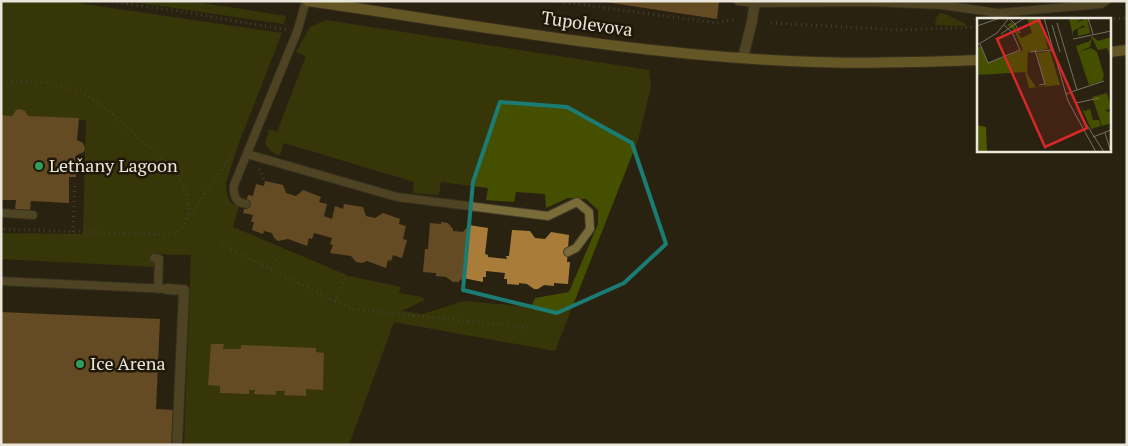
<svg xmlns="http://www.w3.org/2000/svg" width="1128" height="446" font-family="'PT Serif',serif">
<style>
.green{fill:#454f00}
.building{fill:#aa7c3a}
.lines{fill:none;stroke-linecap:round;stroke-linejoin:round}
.lane-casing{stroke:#443d2c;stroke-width:10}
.street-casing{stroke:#443d2c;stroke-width:12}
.secondary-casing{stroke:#443d2c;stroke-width:12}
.path{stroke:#655f4f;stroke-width:3;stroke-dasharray:1 4;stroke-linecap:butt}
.lane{stroke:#7a6c39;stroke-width:8}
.street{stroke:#7a6c39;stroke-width:10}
.secondary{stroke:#ad963f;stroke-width:10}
.marked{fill:none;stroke:#1a7c73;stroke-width:4;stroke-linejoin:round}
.leisure-dot{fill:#2e9e5b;stroke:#1f1807;stroke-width:2}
.labels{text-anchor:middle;stroke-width:5;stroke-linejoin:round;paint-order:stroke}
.street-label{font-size:18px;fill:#eae6db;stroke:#1f1807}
.poi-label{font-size:18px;fill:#eae6db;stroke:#1f1807;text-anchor:start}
.inset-road{fill:none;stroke:#767061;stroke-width:1}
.view{fill:#d62828;fill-opacity:0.15;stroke:#d62828;stroke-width:2.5}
.inset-edge{fill:none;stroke:#eae6db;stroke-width:2.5}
</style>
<rect width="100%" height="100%" fill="#292210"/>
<path class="green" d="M1,1H64L282,33L237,148L226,183L227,194L230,202L239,206L233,227L349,276L401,287L399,293L422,297L425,300L402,311L423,314L464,301L531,307L535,298L569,292L598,224V210L586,199L568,198L546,208L545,194L516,192L514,202L486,200L488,188L441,182L439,195L413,193L414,182L284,143L279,156L271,151L265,144L269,129L277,132L306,56L296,52L310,27L326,20L649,70L651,87L638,140L555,351L394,322L349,445H184L191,255L151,254L150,260L155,261V267L1,259V233L83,234L86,120L28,116L25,111C19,109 15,109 12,116L1,115Z
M126,1H190L286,16L284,24Z
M943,13L966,24L965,26L935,25C936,19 936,13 943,13Z"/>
<path class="building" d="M599,1H719L717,19Z
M20,109L25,111L28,116L79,118L77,140L83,143L85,148L84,152L77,155L76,177H69V203L31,201L30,211L15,210L16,200H1V115L12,116L16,110Z
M265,181L283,185L286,193L296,196L303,190L321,197L319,202L327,204L324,216L332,219L335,206L343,209L344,204L363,207L366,216L375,218L383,213L400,219L399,224L406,226L403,239L407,240L402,258L393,255L391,261L388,260L386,268L367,261L362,263L356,262L351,256L330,253L333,245L330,244L332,238L314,233L312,239L309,238L307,246L288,239L278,241L274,238L272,233L264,231L263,234L252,230L254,222H251L253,215L243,213L248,195L253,196L256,184L264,186Z
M441,222L448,223L453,229V231L463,232L469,225L488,228L485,254L488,255V257L507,259L506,256H509L512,230L530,231L535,238L545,239L551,232L569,235L567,262H570L568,284L554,283V286L544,285L538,289H534L527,284L519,283V285L507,284V279H504L505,273L486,271V277H483V282L463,278L458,282H453L446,277L436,276V273L423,272L425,249H428L430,223L441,224Z
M1,312L160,319L156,409L174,410L173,445H1Z
M211,344H224L223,349H241V345L316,348V352L324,353L323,390L306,389V396L284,395L285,391H276V395L254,394L255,390H249V394L220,393V386L208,385Z"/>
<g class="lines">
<g class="lane-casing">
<path id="lane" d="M738,1L754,3L870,2L942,5L998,13L1101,4L1106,1
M247,154L397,197L548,216L577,202L589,212L590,229L576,248L568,252
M246,204C235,203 233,194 234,185L297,32L306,1
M1,213L33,215
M154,258L159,259L158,289
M1,281L167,289"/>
</g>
<g class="street-casing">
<path id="street" d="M743,58L752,21L755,1
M167,289L184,290L177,445"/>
</g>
<g class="secondary-casing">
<path id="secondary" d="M308,1C476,25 645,57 815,62C869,64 924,62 978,60
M1109,52L1127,50"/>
</g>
<path class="path" d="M107,1L186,12L287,30
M554,1L717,23L736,19
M1109,19L1127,18
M771,23L901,30L978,27
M1,80L49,83L81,92L101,104L175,170C185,186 196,213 181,229C177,233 171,234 166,235L1,229
M259,169L265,181
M187,219L231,157
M73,232L75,182
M222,245L335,301L346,277
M271,269L276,259
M335,301L354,309L531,328"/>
<use href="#lane" class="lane"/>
<use href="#street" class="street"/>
<use href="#secondary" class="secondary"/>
</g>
<path d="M0 0H1128V446H0ZM500,102L567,107L632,143L666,244L624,283L557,313L463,290L473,182Z" fill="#292210" fill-opacity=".55" fill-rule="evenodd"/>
<path class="marked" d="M500,102L567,107L632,143L666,244L624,283L557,313L463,290L473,182Z"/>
<g class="leisure-dot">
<circle cx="39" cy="166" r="5"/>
<circle cx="80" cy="364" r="5"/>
</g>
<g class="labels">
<g class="street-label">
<text transform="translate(587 24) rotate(8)" y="6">Tupolevova</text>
</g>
<g class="poi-label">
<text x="49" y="172">Letňany Lagoon</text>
<text x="90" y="370">Ice Arena</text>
</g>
</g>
<g transform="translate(977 18)">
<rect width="134" height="134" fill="#292210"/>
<path d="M50,0H63L71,31L51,34L50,56L59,69L68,68L60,35L73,33L83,67L52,70L48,54L0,57V30L4,28L11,45L46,32L37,12L30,7L35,4L44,20L55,15ZM105,0L99,5L110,0L113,15L101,18V11L108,9L107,7L96,13V18L92,0ZM115,18L121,23L134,19V40L130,30L121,32L115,20L113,29L101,34L99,28L113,23ZM114,30L120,34L127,57L125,63L112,67L101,34ZM130,75L134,90L128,93L134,94V105L125,108L115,79ZM103,86L107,93L113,91L116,102H122L124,108L114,111Z" fill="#454f00"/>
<path d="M0,107L9,109L10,134H0Z" fill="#4d5801"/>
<path class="inset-road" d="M32,0L38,6L48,0M67,0L91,83L119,134M111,0L116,16M80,5L100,72L89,76M75,7L83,34M0,8L23,0M24,16L38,6L43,15M96,21L134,13M3,26L11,45L43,32L35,14L27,7M0,27L20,15L32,0M58,32L68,66L62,67M53,34L75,32M93,71L104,98L127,134M100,72L127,63M99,85L122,80M128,115L134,134M116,119L134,112"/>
<path class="view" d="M62,2L110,110L68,129L20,21Z"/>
<rect width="134" height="134" class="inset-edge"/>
</g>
<rect width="1128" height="446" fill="none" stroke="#eae6db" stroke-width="5"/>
</svg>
